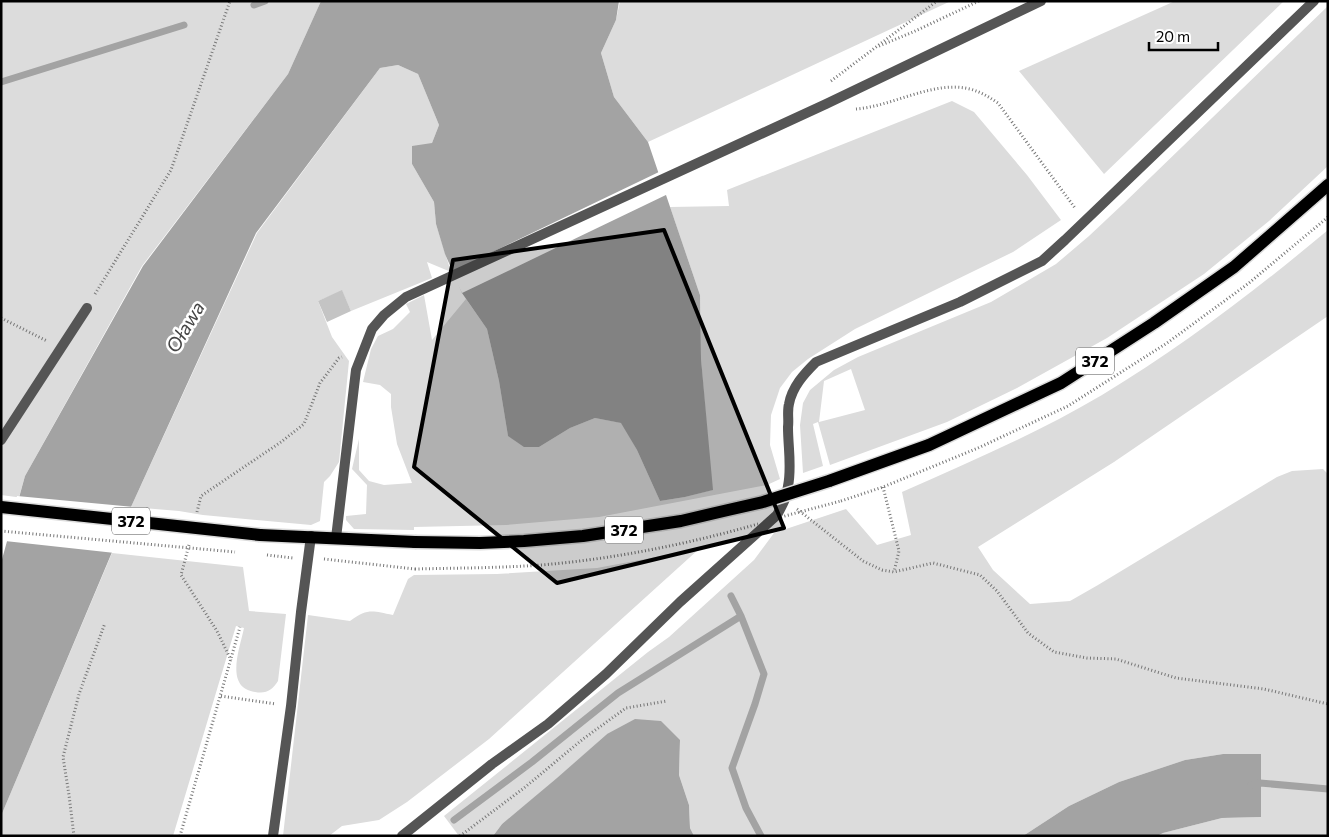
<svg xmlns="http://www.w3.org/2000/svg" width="1329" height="837" font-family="Commissioner,sans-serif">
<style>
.green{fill:#dcdcdc;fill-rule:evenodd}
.water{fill:#a3a3a3}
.pier{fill:#fff}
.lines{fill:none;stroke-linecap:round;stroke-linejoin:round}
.stream{stroke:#a3a3a3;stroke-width:7}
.building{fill:#c4c4c4}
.primary-casing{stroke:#dbdbdb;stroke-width:15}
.path{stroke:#777;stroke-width:3;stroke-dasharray:1 2.5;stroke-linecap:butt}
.service{stroke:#555;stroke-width:10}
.minor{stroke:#555;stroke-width:10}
.primary{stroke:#000;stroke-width:12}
.primary-bridge-casing{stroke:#dbdbdb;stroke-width:15;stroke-linecap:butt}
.path-bridge{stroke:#777;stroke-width:3;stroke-dasharray:1 2.5;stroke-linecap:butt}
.primary-bridge{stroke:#000;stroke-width:12}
.marked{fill:#000;fill-opacity:0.2;stroke:#000;stroke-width:4;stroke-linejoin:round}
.labels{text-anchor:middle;stroke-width:5;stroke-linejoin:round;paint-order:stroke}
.shield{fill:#fff;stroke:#4c4c4c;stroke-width:1}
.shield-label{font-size:16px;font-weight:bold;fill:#000}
.water-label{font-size:19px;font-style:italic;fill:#444;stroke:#fff}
</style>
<rect width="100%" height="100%" fill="#fff"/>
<path class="green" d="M1,1H321L288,74L142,266L25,476L19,497H16L1,495Z
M620,1H951L648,142L614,97L601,53L616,20Z
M1175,1H1284L1104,174L1019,71Z
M1328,6V166L1269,221L1204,274L1107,338L1017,388L947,422L830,465L818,422L813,424L823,466L803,473L800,425L803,403L810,390L834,370L858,357L991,302L1056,264L1089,236L1123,204ZM851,369L865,410L819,422L824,381Z
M398,65L418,74L439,125L432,143L412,164L434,202L436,224L451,272L427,262L432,278L351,311L342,291L318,301L332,337L349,361L339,462L330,476L324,482L320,521L311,525L203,515L179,511L131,507L257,233L380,68Z
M952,101L974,112L1027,175L1061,220L1013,252L855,329L808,359L792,372L780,388L771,415L770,445L780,479L767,485L599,517L506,525L414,527V530L354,529L346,520V516L366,514L367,485L352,469L359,439V470L369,481L384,485L412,483L397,444L391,407V394L380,385L363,382L371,349L378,336L393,329L410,312L406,304L424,295L432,340L466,299L487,329L499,381L508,436L539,447L570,428L595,418L622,423L637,450L660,501L685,497L712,490L701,359L700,295L670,207L729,206L727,190Z
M1328,230V316L1114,462L978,547L993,570L1030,604L1070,601L1098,585L1277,477L1292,471L1323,469L1328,474V836H1157L1163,833L1222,818L1261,817V755L1223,754L1185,760L1119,782L1069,806L1023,836H694L690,828L689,805L679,775L680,740L607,734L558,778L502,824L493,836H459L444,816L648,652L669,637L754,560L774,533L846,509L877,545L911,535L902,492C969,462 1038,433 1102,395C1182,347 1256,290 1328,230Z
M699,549L489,739L407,802L379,820L342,826L329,836H283L308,615L350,621C368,608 372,611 393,615L408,579L414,575L497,574L597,568Z
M112,553L243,567L249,611L286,614L278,681C272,690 267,694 255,692C224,688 240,648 244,628L236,626L173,836H1V816Z"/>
<path class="water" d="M321,1H619L616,20L601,53L614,97L648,142L700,295L701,359L713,490L685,497L660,501L637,450L621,423L595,418L570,428L539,447H524L508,436L499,381L487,329L462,293L445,254L436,224L434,202L412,164V146L432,143L439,125L418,74L398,65L380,68L256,233L131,507L1,816V563L25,476L143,266L288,74Z
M635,719L661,721L680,740L679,775L689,805L690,828L694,836H493L502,824L557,778L607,734Z
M1223,754H1261V817L1222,818L1163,833L1157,836H1023L1069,806L1119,782L1185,760Z"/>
<path class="pier" d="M661,171L668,194L462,293L451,272Z
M17,496L134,507L115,553L5,541Z"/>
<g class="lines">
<path class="stream" d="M254,5L265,1
M1,82L184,25
M731,596L741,616L764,674L755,704L732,768L746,808L761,836
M1251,785L1260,783L1328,789
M454,820L532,762L618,693L741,616"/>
</g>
<path class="building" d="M342,290L351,311L327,322L318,301Z"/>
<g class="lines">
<g class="primary-casing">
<path id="primary" d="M829,481L929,445L1061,383L1154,323L1234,267L1328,185
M260,535L415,542"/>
</g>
<path class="path" d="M879,46L913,32L979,1
M831,81L937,1
M856,109C894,106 933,80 970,89C981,92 989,97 998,103L1075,208
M95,294L171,170L230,1
M1,318L47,341
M883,487L899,551L894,572
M841,501L883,487L978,448L1068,406L1167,343L1249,283L1328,217
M797,509L863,561L882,570L894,572L933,563L980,575L997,591L1028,633L1054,652L1087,658L1116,659L1176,678L1264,689L1328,704
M197,512L201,496L281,442L304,424L320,383L339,358L342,357
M189,545L181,575L217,631L231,660
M267,555L293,558
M324,559L415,569
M221,696L276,704
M74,836L69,795L63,757L79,694L105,623
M180,836L240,627
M460,836L524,788L583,739L626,708L667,701"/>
<path class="service" d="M1,440L87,308
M336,538L356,370L372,329L384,315L406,297L826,104L1041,1"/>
<path class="minor" d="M273,836L291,706L301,612L311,536
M402,836L492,764L548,724L606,674L680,602L777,515C782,506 787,497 788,486C792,467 788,447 788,427C789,420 787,411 789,404C792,387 804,374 816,362L960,302L1042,261L1065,240L1314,1"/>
<use href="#primary" class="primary"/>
<g class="primary-bridge-casing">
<path id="primary-bridge" d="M1,507L260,535
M415,542L480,543L524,541L583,536L681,521L728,510L763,502L829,481"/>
</g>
<path class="path-bridge" d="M781,517L841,501
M1,531L235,552
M415,569C457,568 499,568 541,565C614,559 688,544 758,524"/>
<use href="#primary-bridge" class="primary-bridge"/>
</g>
<path class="marked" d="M664,230L784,528L557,583L414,467L453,260Z"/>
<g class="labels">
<g class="shield">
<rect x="1076" y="347.5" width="38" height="27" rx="4"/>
<rect x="112" y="507.5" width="38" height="27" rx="4"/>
<rect x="605" y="516.5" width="38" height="27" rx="4"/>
</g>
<g class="shield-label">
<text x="1095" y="367">372</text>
<text x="131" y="527">372</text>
<text x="624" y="536">372</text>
</g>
<g class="water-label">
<text transform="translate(185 327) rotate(-59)" y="7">Oława</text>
</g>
</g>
<rect width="1329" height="837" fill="none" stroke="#000000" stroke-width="5"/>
<path d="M1149 42v8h69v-8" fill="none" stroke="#000000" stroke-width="2.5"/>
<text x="1156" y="42" font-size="15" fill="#000000" stroke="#ffffff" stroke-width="4" paint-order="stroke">20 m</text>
</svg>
